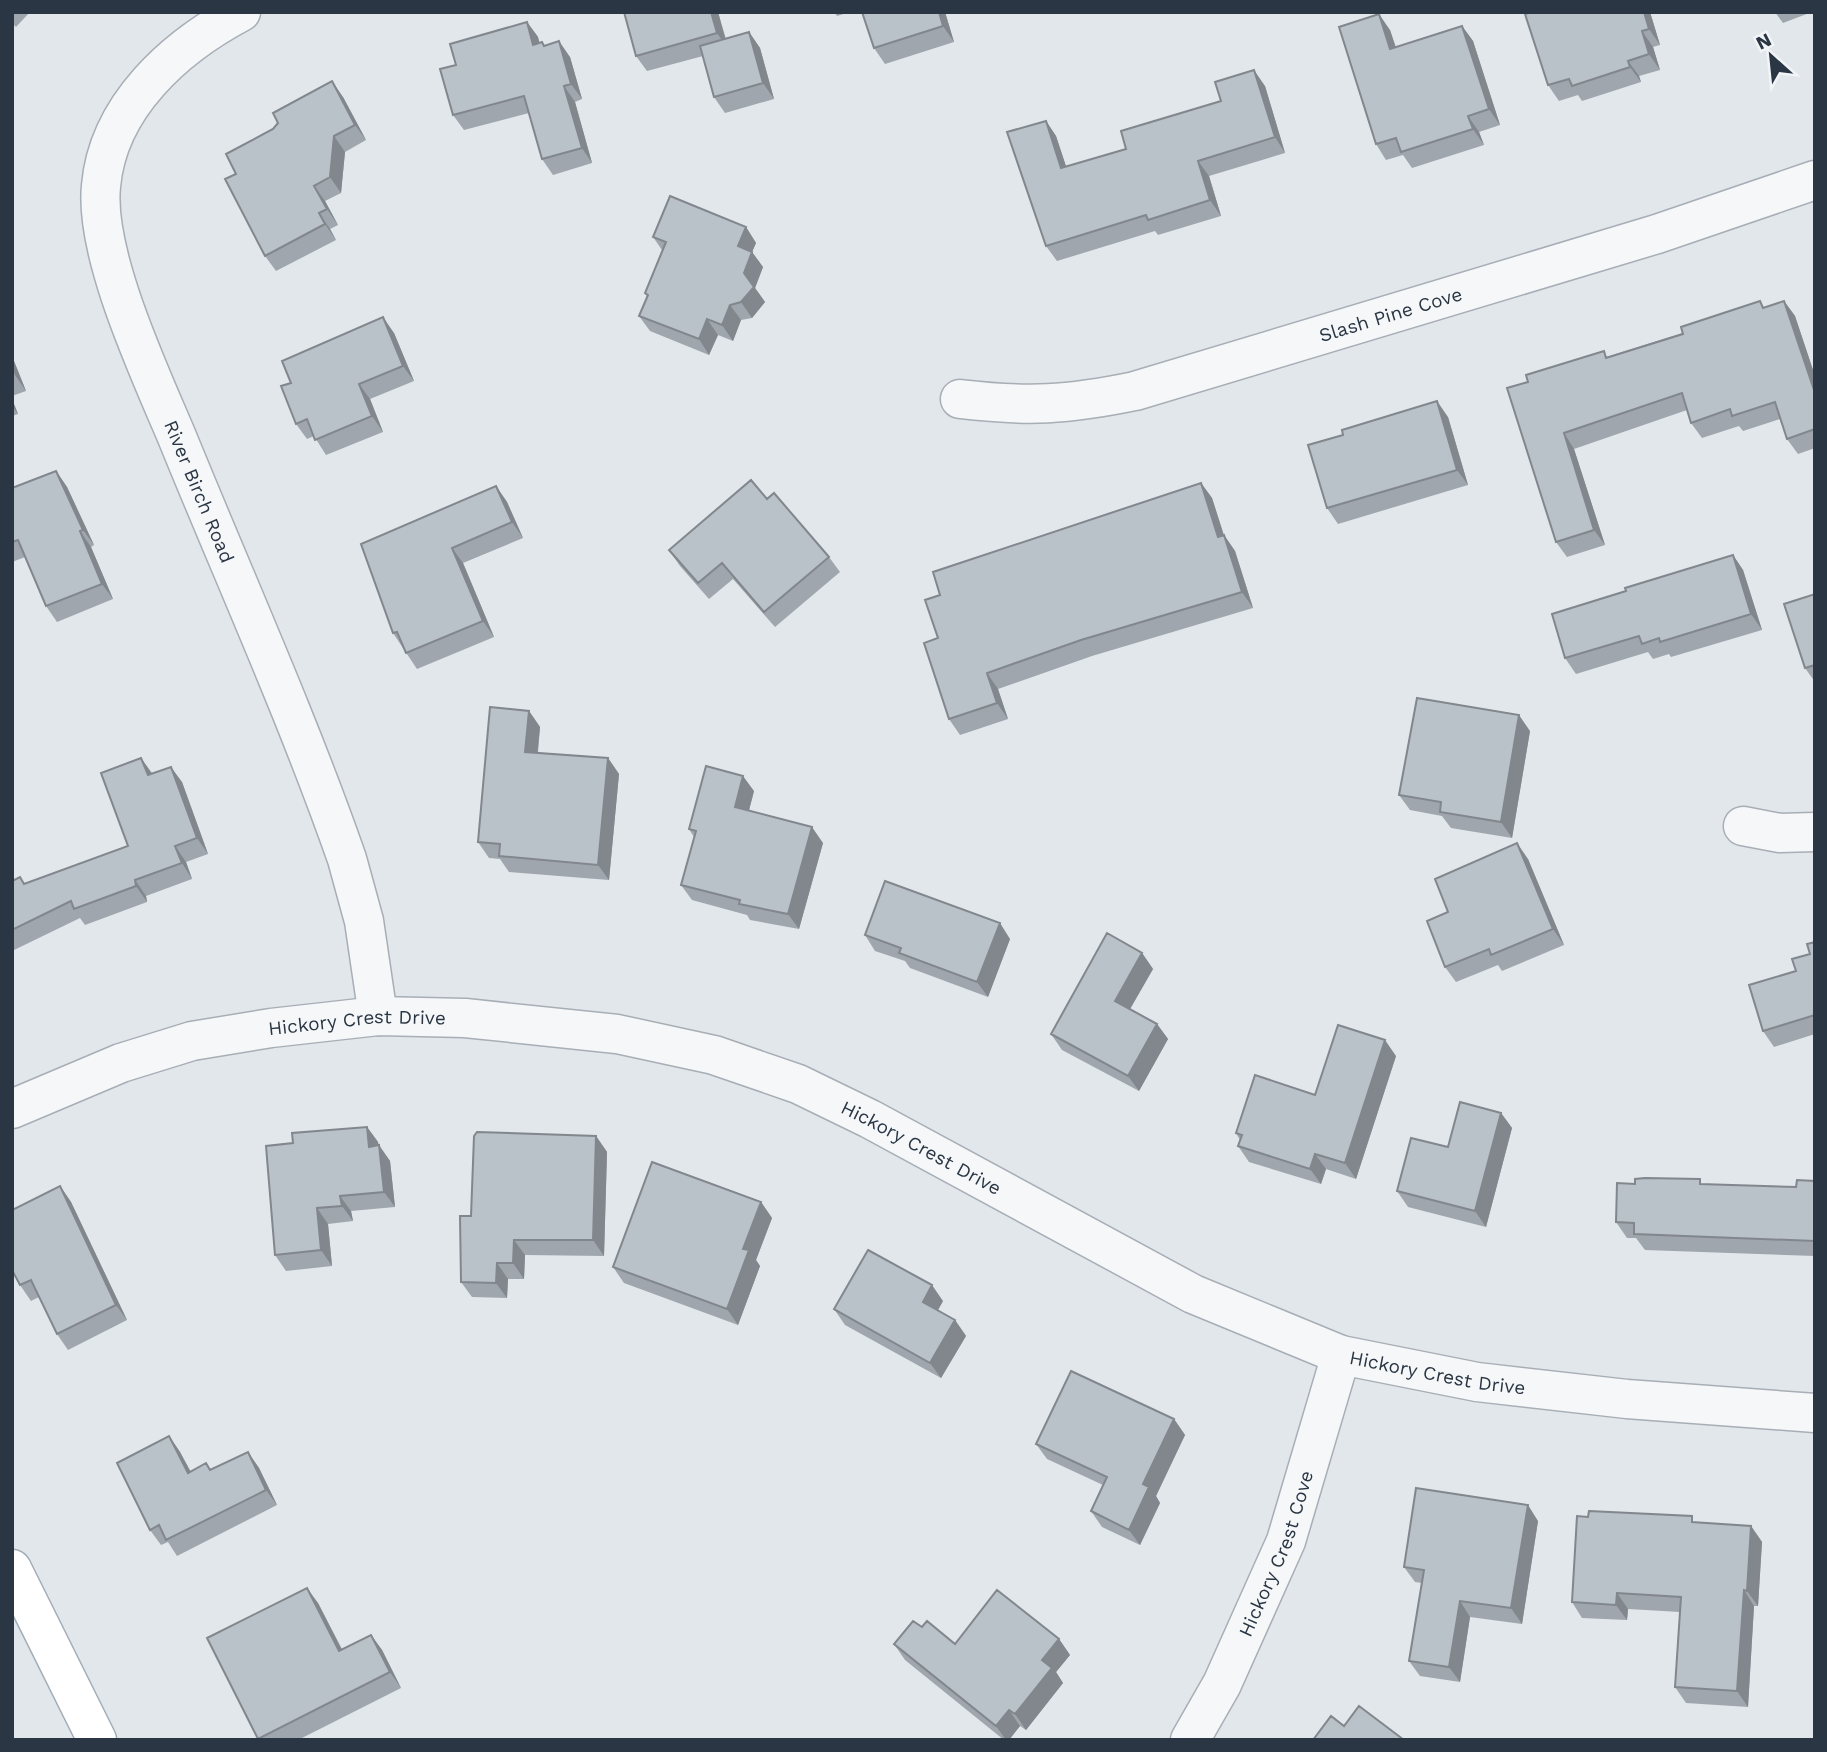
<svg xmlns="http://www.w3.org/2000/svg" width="1827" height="1752" font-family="'Work Sans',sans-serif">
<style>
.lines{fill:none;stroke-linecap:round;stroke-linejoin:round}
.minor-casing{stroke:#a7aeb6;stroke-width:41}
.major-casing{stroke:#a1adb7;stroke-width:41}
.minor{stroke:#f5f7f9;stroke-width:38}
.major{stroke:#fff;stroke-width:38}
.wall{fill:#9fa6ad}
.shaded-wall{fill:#82878d}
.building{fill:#b9c1c9;stroke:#82878d;stroke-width:2}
.labels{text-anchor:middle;stroke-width:7;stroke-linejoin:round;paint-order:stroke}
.street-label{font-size:19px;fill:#2a3644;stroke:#f2f5f8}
</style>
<rect width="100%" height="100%" fill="#e2e7eb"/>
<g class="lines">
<g class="minor-casing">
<g id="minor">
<path id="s1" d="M241,12C175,47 108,106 101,186C94,254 150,373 177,437C234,577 297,716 347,859L364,921L378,1016"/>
<path id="s2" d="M960,399C1028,407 1067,405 1135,391L1657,234L1815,180"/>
<path d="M1743,826L1780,833L1815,832"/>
<path id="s3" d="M12,1109L121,1063L192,1041L271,1028L378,1016L465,1018L617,1034L714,1055L798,1084L870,1119L1193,1294L1341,1355L1477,1382L1627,1399L1815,1413"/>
<path id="s4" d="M1190,1740L1222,1684L1286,1541L1341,1355"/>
</g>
</g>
<g class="major-casing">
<path id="major" d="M12,1569L97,1740"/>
</g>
<use href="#minor" class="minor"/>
<use href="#major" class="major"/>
</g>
<path class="wall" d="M12,12H30L16,27L12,23Z
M718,12L726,39L749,32L760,48L774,99L725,113L714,97L703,56L647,71L636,56Z
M834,12H850L837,16Z
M945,12L954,42L885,64L874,48Z
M1532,12H1650L1660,45L1653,47L1660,70L1639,76L1641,82L1582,101L1578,95L1559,101L1548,85Z
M1775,12H1812L1783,23Z
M527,22L538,37L539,43L570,57L582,99L575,102L592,163L553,175L542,159L529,113L464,130L453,115Z
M1462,26L1473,41L1500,125L1479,132L1484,145L1412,168L1403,155L1386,160L1376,144L1390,30L1396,47Z
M1265,86L1285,153L1209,176L1221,216L1158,235L1155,231L1057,261L1046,246V121L1056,136L1066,167L1126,149L1221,101Z
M343,97L366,140L345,152L341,193L325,201L338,225L330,229L336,240L276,271L265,256L236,174Z
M746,227L756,243L752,252L763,267L755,288L765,302L752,318L741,320L733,341L718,335L709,355L650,331L639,316L647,297L645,293L662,250L653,237Z
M1784,301L1795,316L1815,376V448L1798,454L1787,439L1780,419L1743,431L1739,426L1702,438L1691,423L1687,410L1574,449L1605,545L1567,557L1556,542L1507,388Z
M394,333L414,381L370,399L383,432L326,455L314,436L307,439L296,424L291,383Z
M12,356L26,391L12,396Z
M12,399L18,414L12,416Z
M1448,417L1468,485L1338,524L1327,508Z
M56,471L67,487L94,545L91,547L113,599L57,622L46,606L25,557L12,562V488Z
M1201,483L1212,498L1224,535L1235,551L1253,608L1092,656L998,689L1008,719L960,735L949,719L940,595Z
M496,486L507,502L523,538L463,563L494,637L417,669L393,633L361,544Z
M767,499L829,557L840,572L775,627L733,579L709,599L680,566L669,550Z
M1733,555L1743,570L1762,630L1671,657L1669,654L1653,659L1648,652L1576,674L1565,658L1626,591Z
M1815,594V682L1805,668Z
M529,711L540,727L538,753L608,758L619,774L609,880L509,872L500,859L489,858L478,842Z
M1530,731L1512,838L1451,828L1442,816L1410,810L1399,795Z
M141,758L152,773L182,782L208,854L186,862L192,879L146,896L147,902L85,925L80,918L12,951V881L20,877L25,884L128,846Z
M754,791L749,810L823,843L799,929L750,920L747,915L692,900L681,885L694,837L689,829Z
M1528,859L1564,945L1502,971L1498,965L1456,982L1445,967L1448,912Z
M865,935L1010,939L988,997L910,968L905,961L875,951Z
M1815,942V1034L1774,1047L1763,1031L1796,971L1810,954Z
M1142,953L1153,969L1130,1009L1157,1024L1168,1039L1139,1091L1062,1050L1051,1034Z
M1396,1056L1356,1179L1326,1169L1321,1184L1249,1162L1238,1146L1240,1140L1236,1133Z
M1501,1113L1512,1128L1486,1227L1408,1207L1397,1191L1448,1147Z
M367,1127L378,1142L379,1146L390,1161L395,1207L351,1211L353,1221L328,1224L332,1266L286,1271L275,1255L293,1143Z
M596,1136L607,1152L604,1256L525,1255L524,1279H508L507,1298L472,1297L461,1282L471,1216Z
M1815,1181V1256L1645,1250L1636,1238H1627L1616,1222L1635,1184H1703L1796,1187Z
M60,1186L71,1202L127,1320L68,1350L57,1334L39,1297L31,1301L20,1285Z
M761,1202L772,1218L756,1260L760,1266L738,1325L624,1283L613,1267Z
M943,1301L938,1310L955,1320L966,1336L941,1378L845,1325L834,1309Z
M1174,1419L1185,1435L1156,1496L1160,1503L1140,1545L1102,1527L1091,1511L1103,1485L1047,1459L1036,1444Z
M169,1436L180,1452L191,1472L211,1470L248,1452L259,1468L277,1505L177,1556L168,1542L161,1545L150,1530Z
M1538,1521L1522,1624L1470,1617L1460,1682L1420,1676L1409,1661L1422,1583L1415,1582L1404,1567Z
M1697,1523L1751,1526L1762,1542L1758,1606H1754L1748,1707L1686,1703L1675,1687L1680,1612L1628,1609L1627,1620L1582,1618L1572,1602Z
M318,1603L342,1649L371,1635L382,1650L401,1688L298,1740H259L207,1638Z
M922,1627L955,1644L1059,1639L1070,1655L1056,1672L1063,1683L1026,1730L1020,1726L1009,1740H1004L905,1660L894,1644Z"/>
<path class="shaded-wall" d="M711,12H718L728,49L717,33Z
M939,12H945L954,42L943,26Z
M1644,12H1650L1660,45L1649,29Z
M1379,14L1390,30L1401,65L1390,49Z
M527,22L538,37L544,60L533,45Z
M1462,26L1473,41L1500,125L1489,109Z
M1642,31L1653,47L1660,70L1649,54Z
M749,32L760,48L774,99L763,83Z
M559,41L570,57L582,99L571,84Z
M1628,61L1639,76L1641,82L1630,67Z
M1254,70L1265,86L1285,153L1275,137Z
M332,81L343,97L366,140L355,125Z
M564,86L575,102L592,163L582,148Z
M1468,116L1479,132L1484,145L1473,129Z
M1046,121L1056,136L1072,184L1061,168Z
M334,136L345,152L341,193L330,177Z
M1198,161L1209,176L1221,216L1210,200Z
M314,186L325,201L338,225L327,209Z
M319,213L330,229L336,240L325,224Z
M746,227L756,243L752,252L763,267L755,288L765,302L752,318L741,302L744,273L738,246Z
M1784,301L1795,316L1815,376V393Z
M730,305L741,320L733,341L722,325Z
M383,317L394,333L414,381L403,366Z
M707,319L718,335L709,355L699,339Z
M12,356L26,391L15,375L12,368Z
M359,384L370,399L383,432L372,416Z
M12,399L18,414L12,406Z
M1437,401L1448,417L1468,485L1457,470Z
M1564,433L1574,449L1605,545L1594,530Z
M56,471L67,487L94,545L83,530Z
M1201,483L1212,498L1229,552L1218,537Z
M496,486L507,502L523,538L512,522Z
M80,531L91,547L113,599L102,584Z
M1224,535L1235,551L1253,608L1242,592Z
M452,548L463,563L494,637L483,621Z
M1733,555L1743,570L1762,630L1751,614Z
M987,673L998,689L1008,719L997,703Z
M529,711L540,727L536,767L525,752Z
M1519,715L1530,731L1512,838L1501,822Z
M141,758L152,774L148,775Z
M608,758L619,774L609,880L598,865Z
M171,767L182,782L208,854L197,838Z
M743,776L754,791L746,822L735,807Z
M812,827L823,843L799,929L788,914Z
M1517,843L1528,859L1564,945L1553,929Z
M175,846L186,862L192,879L182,863Z
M135,880L146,896L147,902L136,886Z
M1000,923L1010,939L988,997L977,982Z
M1142,953L1153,969L1126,1016L1115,1001Z
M1157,1024L1168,1039L1139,1091L1128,1076Z
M1385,1040L1396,1056L1356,1179L1345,1163Z
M1501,1113L1512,1128L1486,1227L1475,1211Z
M367,1127L378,1142L380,1163L369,1147Z
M596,1136L607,1152L604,1256L593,1240Z
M379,1145L390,1161L395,1207L384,1192Z
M1315,1154L1326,1169L1321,1184L1310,1169Z
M60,1186L71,1202L127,1320L116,1305Z
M340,1196L351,1211L353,1221L342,1206Z
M761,1202L772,1218L756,1260L760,1266L738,1325L727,1309L743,1249Z
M317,1208L328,1224L332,1266L321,1250Z
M514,1240L525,1255L524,1279L513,1263Z
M497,1263L508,1279L507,1298L496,1283Z
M932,1285L943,1301L934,1317L923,1302Z
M955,1320L966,1336L941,1378L930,1363Z
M1174,1419L1185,1435L1156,1496L1160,1503L1140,1545L1129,1530L1143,1484Z
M169,1436L180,1452L199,1488L188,1473Z
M248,1452L259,1468L277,1505L266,1490Z
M1528,1505L1538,1521L1522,1624L1511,1608Z
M1751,1526L1762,1542L1758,1606L1747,1591Z
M307,1588L318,1603L350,1666L339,1651Z
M1744,1590L1754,1606L1748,1707L1737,1691Z
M1617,1593L1628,1609L1627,1620L1616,1605Z
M1460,1601L1470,1617L1460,1682L1449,1667Z
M371,1635L382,1650L401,1688L390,1672Z
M1059,1639L1070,1655L1056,1672L1063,1683L1026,1730L1015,1714L1042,1660Z
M1009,1710L1020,1726L1009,1740H1006L996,1726Z"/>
<path class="building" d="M624,12H711L717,33L636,56Z
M862,12H939L943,26L874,48Z
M1532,12H1644L1649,29L1642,31L1649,54L1628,61L1630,67L1572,86L1569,79L1548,85L1525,14Z
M1379,14L1390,49L1462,26L1489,109L1468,116L1473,129L1401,152L1396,138L1376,144L1339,27Z
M527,22L533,45L542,42L544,46L559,41L571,84L564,86L582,148L542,159L524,96L453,115L440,69L456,65L450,44Z
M749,32L763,83L714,97L700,46Z
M1254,70L1275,137L1198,161L1210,200L1148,220L1146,215L1046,246L1007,132L1046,121L1061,168L1126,149L1121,131L1221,101L1215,82Z
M332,81L355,125L334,136L330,177L314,186L327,209L319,213L325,224L265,256L225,179L236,174L226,154L273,129L278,123L273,113Z
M670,196L746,227L738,246L752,252L744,273L754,287L741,302L730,305L722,325L707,319L699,339L639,316L648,295L645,293L666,242L653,237Z
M1760,301L1763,308L1784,301L1815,393V429L1787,439L1775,402L1732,416L1730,409L1691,423L1682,393L1564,433L1594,530L1556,542L1507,388L1528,382L1526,375L1604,351L1606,358L1683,334L1681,327Z
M383,317L403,366L359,384L372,416L315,440L307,419L296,424L281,386L291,383L282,361Z
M1437,401L1457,470L1327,508L1308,445L1343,435L1342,430Z
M56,471L83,530L80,531L102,584L46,606L18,540L12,542V488Z
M751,480L767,499L774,493L829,557L764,612L722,563L698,583L669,550Z
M1201,483L1218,537L1224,535L1242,592L1081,640L987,673L997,703L949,719L924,643L938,638L925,600L940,595L933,572Z
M496,486L512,522L452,548L483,621L406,653L397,632L393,633L361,544Z
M1733,555L1751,614L1660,642L1659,638L1642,644L1639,636L1565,658L1552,614L1626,591L1625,588Z
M1815,594V665L1805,668L1784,604Z
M1417,698L1519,715L1501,822L1440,812L1441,802L1399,795Z
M490,707L529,711L525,752L608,758L598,865L499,856L500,844L478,842Z
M141,758L148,775L171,767L197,838L175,846L182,863L135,880L136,886L74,909L71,901L12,930V881L20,877L24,884L128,846L101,773Z
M706,766L743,776L735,807L812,827L788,914L739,904L740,900L681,885L696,831L689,829Z
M1517,843L1553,929L1491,955L1489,949L1445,967L1427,921L1448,912L1435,879Z
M885,881L1000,923L977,982L899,953L901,948L865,935Z
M1107,933L1142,953L1115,1001L1157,1024L1128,1076L1051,1034Z
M1815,942V1015L1763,1031L1749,985L1796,971L1792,959L1810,954L1807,944Z
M1338,1025L1385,1040L1345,1163L1315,1154L1310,1169L1238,1146L1242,1135L1236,1133L1255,1075L1315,1095Z
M1460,1102L1501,1113L1475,1211L1397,1191L1411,1138L1448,1147Z
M367,1127L369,1147L379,1145L384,1192L340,1196L342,1206L317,1208L321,1250L275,1255L266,1146L293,1143L292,1133Z
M477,1132L596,1136L593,1240H514L513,1263H497L496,1283L461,1282L460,1216H471L474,1136Z
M652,1162L761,1202L743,1249L749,1250L727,1309L613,1267Z
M1645,1178L1700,1179V1184L1796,1187L1797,1180L1815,1181V1241L1634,1234V1223L1616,1222L1617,1183L1635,1184V1179Z
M60,1186L116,1305L57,1334L31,1280L20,1285L12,1270V1210Z
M868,1250L932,1285L923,1302L955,1320L930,1363L834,1309Z
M1071,1371L1174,1419L1143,1484L1149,1487L1129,1530L1091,1511L1107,1477L1036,1444Z
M169,1436L188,1473L206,1463L210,1470L248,1452L266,1490L166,1540L159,1525L150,1530L117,1463Z
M1416,1488L1528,1505L1511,1608L1460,1601L1449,1667L1409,1661L1424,1570L1404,1567Z
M1589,1511L1692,1516V1522L1751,1526L1747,1591L1744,1590L1737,1691L1675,1687L1681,1597L1617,1593L1616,1605L1572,1602L1577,1516L1588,1517Z
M307,1588L339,1651L371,1635L390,1672L258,1739L207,1638Z
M997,1590L1059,1639L1042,1660L1052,1668L1015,1714L1009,1710L996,1726L894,1644L913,1621L922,1627L927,1621L955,1644Z
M1359,1706L1404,1740H1313L1331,1716L1344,1726Z"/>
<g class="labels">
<g class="street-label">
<text dy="7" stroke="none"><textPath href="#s2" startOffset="443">Slash Pine Cove</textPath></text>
<text dy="7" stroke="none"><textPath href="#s1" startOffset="556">River Birch Road</textPath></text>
<text dy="7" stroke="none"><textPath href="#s3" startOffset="359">Hickory Crest Drive</textPath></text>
<text dy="7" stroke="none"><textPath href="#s3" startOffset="947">Hickory Crest Drive</textPath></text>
<text dy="7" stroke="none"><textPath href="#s3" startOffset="1514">Hickory Crest Drive</textPath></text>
<text dy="7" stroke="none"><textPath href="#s4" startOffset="206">Hickory Crest Cove</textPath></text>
</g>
</g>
<rect width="1827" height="1752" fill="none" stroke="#2a3644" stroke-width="28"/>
<g transform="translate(1771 56) rotate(333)" stroke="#f2f5f8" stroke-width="5" paint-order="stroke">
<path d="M0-5L12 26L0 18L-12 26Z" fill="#2a3644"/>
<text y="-10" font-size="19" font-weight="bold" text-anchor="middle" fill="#2a3644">N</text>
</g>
</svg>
